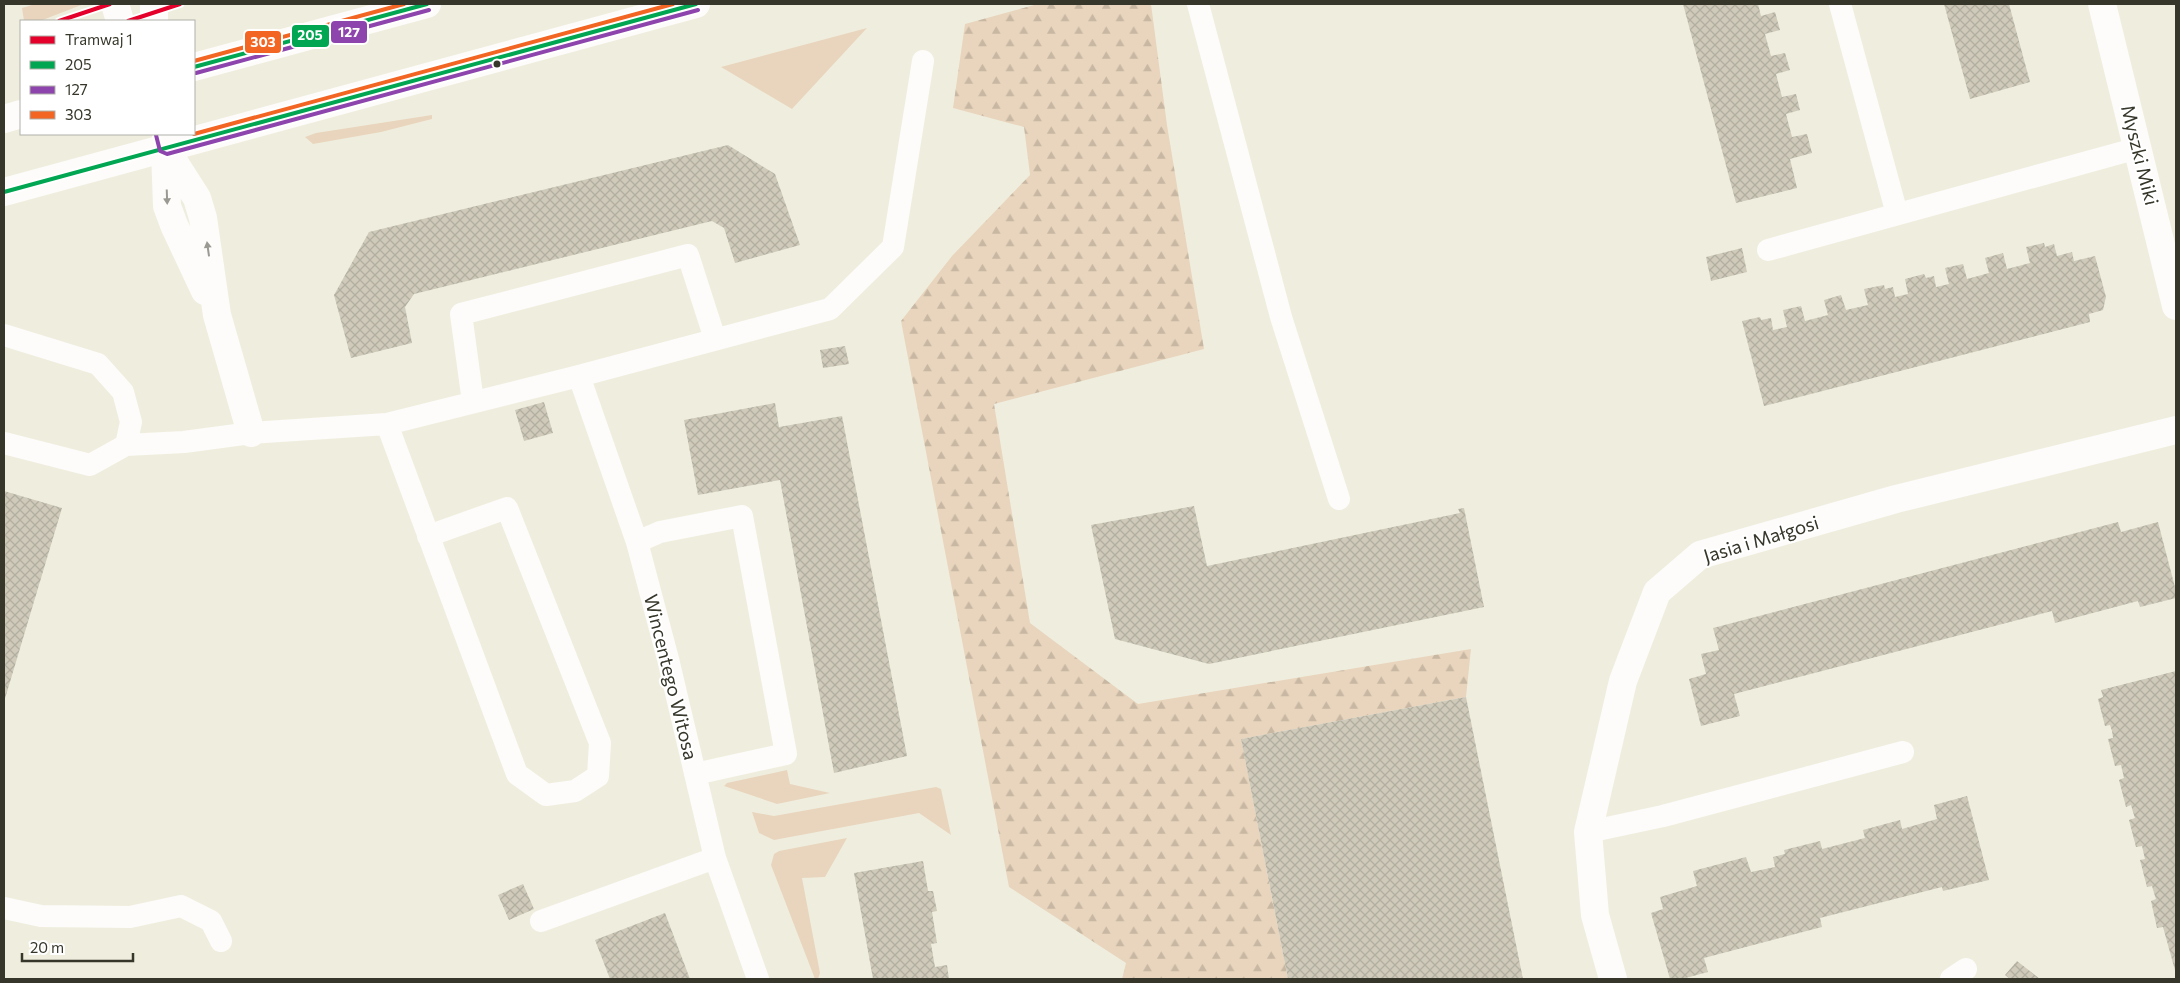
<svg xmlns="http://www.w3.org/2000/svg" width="2180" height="983" font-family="Commissioner,sans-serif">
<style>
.green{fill:#e9d5bd}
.forest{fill:url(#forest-firs)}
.building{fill:url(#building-cross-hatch)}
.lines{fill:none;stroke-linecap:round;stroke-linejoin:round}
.service{stroke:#fdfcfa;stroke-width:22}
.minor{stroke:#fdfcfa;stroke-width:28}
.secondary{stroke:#fdfcfa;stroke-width:28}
.bus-1-casing{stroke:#fff;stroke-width:8}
.bus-2-casing{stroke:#fff;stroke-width:8}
.bus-3-casing{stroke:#fff;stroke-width:8}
.bus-1{stroke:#00a651;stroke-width:4}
.bus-2{stroke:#8e44ad;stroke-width:4}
.bus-3{stroke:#f26522;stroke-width:4}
.tram-1-casing{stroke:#fff;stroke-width:8}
.tram-1{stroke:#e4002b;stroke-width:4}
.oneway{fill:#9a9992}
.bus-dot{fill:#37362a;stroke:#fff;stroke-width:2}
.labels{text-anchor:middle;stroke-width:4;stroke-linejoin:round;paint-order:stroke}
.street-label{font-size:19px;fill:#37362a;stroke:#fff}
.line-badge{stroke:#fff;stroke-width:2}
.badge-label{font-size:14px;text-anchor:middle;font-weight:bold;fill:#fff}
</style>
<defs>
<pattern id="forest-firs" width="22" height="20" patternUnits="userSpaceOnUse" patternTransform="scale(1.25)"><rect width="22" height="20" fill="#e9d5bd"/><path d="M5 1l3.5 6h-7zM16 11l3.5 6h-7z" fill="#c8b7a3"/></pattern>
<pattern id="building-cross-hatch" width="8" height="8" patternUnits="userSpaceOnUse" patternTransform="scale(1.25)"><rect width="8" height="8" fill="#cfcaba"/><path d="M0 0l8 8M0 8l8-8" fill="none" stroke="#b2aea0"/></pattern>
</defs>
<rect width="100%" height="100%" fill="#efeede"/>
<path class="green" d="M35,4H84L40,21H24L22,8Z
M867,28L792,109L721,67Z
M432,115V119L381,132L313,144L305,137L316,133Z
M787,770L790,784L830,793L777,804L724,786L727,783Z
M936,787L941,789L951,835L919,813L774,840L759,833L752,812L774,816Z
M847,838L825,877L802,878L820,973L818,979H815L771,865L774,854L779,851Z"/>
<path class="forest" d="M1038,4H1151L1167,125L1204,349L994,404L1030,623L1138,704L1471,649L1466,697L1241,739L1288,979H1122L1126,963L1009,887L901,321L952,256L1030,175L1024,127L953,108L965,24Z"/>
<path class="building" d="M1683,4H1758L1761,16L1775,12L1780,30L1765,34L1771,56L1785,53L1790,70L1776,74L1782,97L1796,94L1800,110L1786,114L1792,137L1807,134L1812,153L1790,159L1797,188L1736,203Z
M1944,4H2009L2030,82L1970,99Z
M728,145L775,174L800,245L735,263L724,228L712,221L414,294L405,307L412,343L351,358L334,295L369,232Z
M2044,243L2045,247L2054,244L2057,256L2072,252L2074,261L2095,256L2106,297L2103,310L2089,314L2090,322L1764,406L1742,321L1760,317L1761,320L1771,318L1773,330L1787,327L1783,310L1801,306L1805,321L1828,315L1824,300L1841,295L1846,310L1868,305L1864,289L1884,285L1885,289L1893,287L1895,297L1908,294L1905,279L1924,274L1926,278L1934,276L1936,287L1949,284L1945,268L1963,264L1967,279L1989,273L1985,258L2003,253L2007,269L2030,263L2026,247Z
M1742,248L1747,272L1711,281L1706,257Z
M845,346L849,364L823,368L820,350Z
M544,402L553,433L524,441L515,410Z
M775,403L779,427L842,416L907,756L834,773L780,480L698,495L684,420Z
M4,491L62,508L4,702Z
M1194,506L1207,566L1460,513L1458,509L1464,508L1484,607L1209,664L1115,639L1091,525Z
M2118,522L2121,532L2158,522L2176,591V598L2140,607L2138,601L2055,623L2052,611L1734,694L1740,716L1701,726L1689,679L1706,674L1701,654L1719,650L1713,628Z
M2176,671V974L2163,927L2157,928L2151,901L2156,899L2154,893L2152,886L2147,887L2140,860L2145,859L2142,846L2136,847L2129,820L2135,818L2133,812L2131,805L2126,807L2119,780L2124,778L2121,765L2115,766L2108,739L2113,738L2112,731L2110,725L2105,726L2098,699L2103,697L2101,690Z
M1466,697L1523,979H1288L1241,739Z
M1967,796L1989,880L1943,891L1942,887L1820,918L1822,927L1704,958L1708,972L1682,979H1670L1651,913L1663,909L1660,897L1697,886L1693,871L1746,857L1751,872L1775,867L1773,857L1785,854L1784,850L1820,841L1822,849L1865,838L1863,830L1900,820L1902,829L1937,819L1934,805Z
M923,861L928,891H933L937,911L932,912L937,943L931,944L935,967L947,965L949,979H873L854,873Z
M523,884L534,909L509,920L498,895Z
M665,913L690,979H610L595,940Z
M2017,961L2040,979H2010L2005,975Z"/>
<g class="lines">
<path class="service" d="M1198,4L1281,317L1339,499
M1840,4L1897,214
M1768,250L2138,148
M4,335L98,364L123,392L131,422L126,445
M579,376L637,542L668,659L715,858L758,979
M473,402L461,314L688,255L715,339
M387,424L517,774L546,795L575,791L598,776L600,743L507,508L428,536
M4,443L90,465L126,445L184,442L251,433L387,424L579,376L830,309L893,247L923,61
M637,542L660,532L742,516L786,754L695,774
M1588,832L1663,816L1903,752
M4,908L41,916L130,917L181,906L211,921L221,941
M541,921L715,858
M1951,979L1966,969"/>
<path class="minor" d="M115,4L120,21
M154,4V21
M2102,4L2176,306
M165,148L197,198L203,218L217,315L251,433
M165,150L167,206L174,225L205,291
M1613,979L1595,915L1588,832L1623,681L1657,592L1700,555L1896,499L2176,430"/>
<path class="secondary" d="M194,67L427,4
M4,119L21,114
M4,192L696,4"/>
<g class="bus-1-casing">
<path id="bus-1" d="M194,67L427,4
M4,192L696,4"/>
</g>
<g class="bus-2-casing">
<path id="bus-2" d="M196,73L429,10
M156,135L160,151L167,154L698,10"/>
</g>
<g class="bus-3-casing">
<path id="bus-3" d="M194,61L404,4
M194,134L673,4"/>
</g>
<use href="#bus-1" class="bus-1"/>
<use href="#bus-2" class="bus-2"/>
<use href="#bus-3" class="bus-3"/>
<g class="tram-1-casing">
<path id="tram-1" d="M59,21L110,4
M128,21L180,4"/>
</g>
<use href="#tram-1" class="tram-1"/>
</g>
<defs><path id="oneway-solid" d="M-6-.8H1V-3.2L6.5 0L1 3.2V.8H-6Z" transform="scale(1.25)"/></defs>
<g class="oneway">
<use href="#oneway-solid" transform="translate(167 197) rotate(88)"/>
<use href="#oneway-solid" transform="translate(208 249) rotate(-98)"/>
</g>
<circle class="bus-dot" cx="497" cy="64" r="4.5"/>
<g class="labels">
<g class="street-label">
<text transform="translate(2140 155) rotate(76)" y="7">Myszki Miki</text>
<text transform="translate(1761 539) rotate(-17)" y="7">Jasia i Małgosi</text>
<text transform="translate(671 677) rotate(76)" y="7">Wincentego Witosa</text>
</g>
</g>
<g class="line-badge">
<rect x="330" y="20" width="38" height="24" rx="5" fill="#8e44ad"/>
<rect x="291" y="24" width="39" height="24" rx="5" fill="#00a651"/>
<rect x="244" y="30" width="38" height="24" rx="5" fill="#f26522"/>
</g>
<g class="badge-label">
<text x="349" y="37">127</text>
<text x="310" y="40">205</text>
<text x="263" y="47">303</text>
</g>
<rect width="2180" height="983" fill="none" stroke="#37362a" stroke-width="10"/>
<rect x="20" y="20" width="175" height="115" fill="#ffffff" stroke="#afafaa"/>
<rect x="30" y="36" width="25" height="8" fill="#e4002b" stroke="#afafaa"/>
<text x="65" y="45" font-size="15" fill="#37362a">Tramwaj 1</text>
<rect x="30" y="61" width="25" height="8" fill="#00a651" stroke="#afafaa"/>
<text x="65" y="70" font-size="15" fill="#37362a">205</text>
<rect x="30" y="86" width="25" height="8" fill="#8e44ad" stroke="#afafaa"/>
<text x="65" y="95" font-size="15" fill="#37362a">127</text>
<rect x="30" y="111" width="25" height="8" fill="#f26522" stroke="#afafaa"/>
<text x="65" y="120" font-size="15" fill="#37362a">303</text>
<path d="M22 953v8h111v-8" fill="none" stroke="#37362a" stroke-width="2.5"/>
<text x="30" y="953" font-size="15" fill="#37362a" stroke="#ffffff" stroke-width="4" paint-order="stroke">20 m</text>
</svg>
